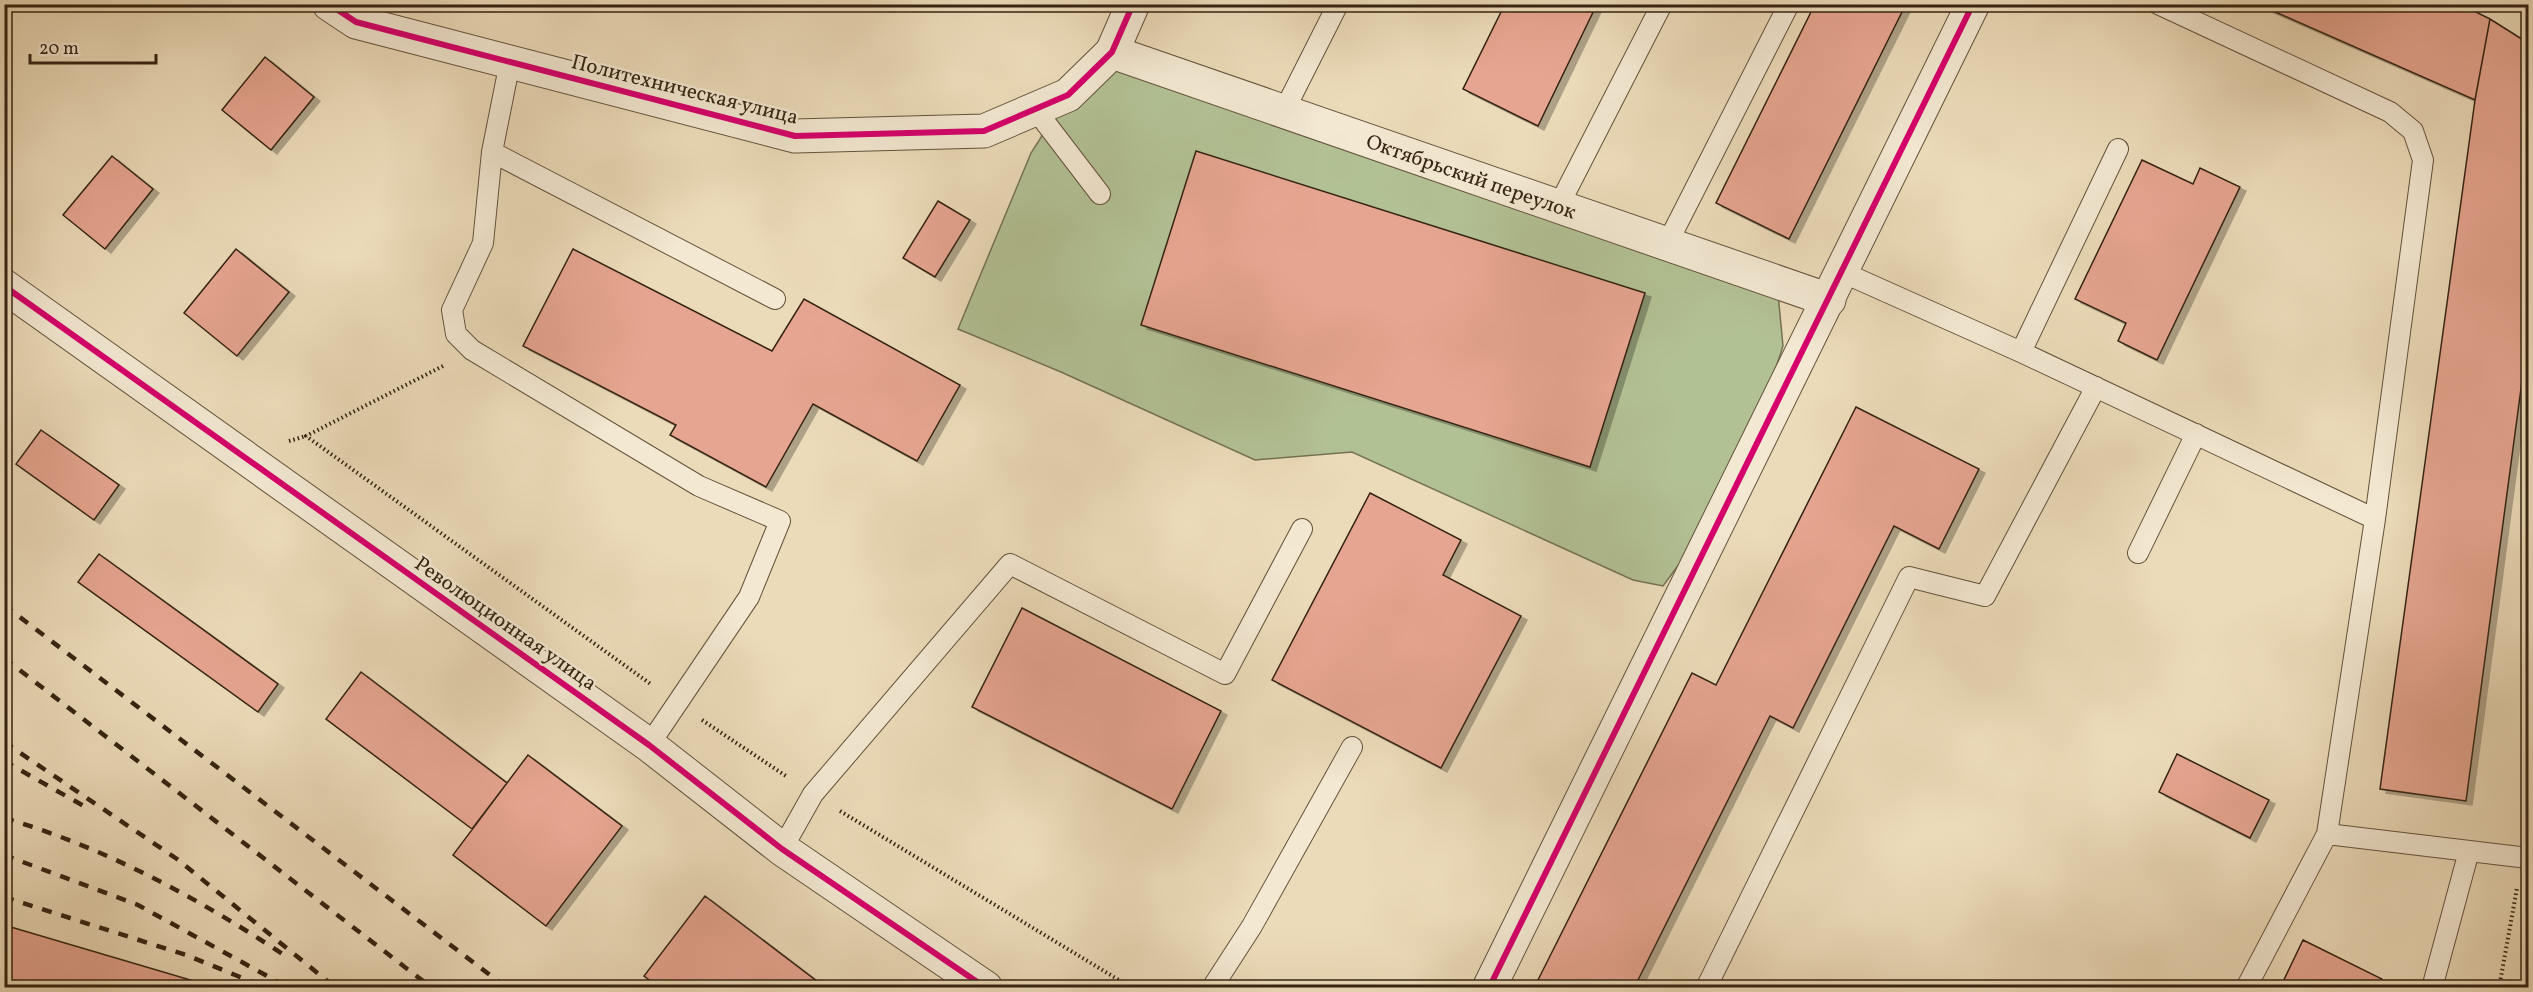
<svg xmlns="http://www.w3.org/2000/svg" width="2533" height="992" font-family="Vollkorn,serif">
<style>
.green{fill:#b2c194;stroke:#747253;stroke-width:1.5}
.building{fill:#e6a590;stroke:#352412;stroke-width:1.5;filter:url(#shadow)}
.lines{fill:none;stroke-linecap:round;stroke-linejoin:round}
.service-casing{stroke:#63523c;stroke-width:22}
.minor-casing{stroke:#63523c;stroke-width:35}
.path{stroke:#352412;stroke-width:4;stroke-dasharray:1.5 3;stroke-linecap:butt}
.service{stroke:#f3e8d2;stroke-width:20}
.minor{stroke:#f3e8d2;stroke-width:33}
.rail{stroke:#352412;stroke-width:4.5;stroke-dasharray:10 10;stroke-linecap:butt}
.cycleway-casing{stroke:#f3e8d2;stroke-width:10}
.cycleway{stroke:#d6006c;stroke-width:6}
.labels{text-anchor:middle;stroke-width:5;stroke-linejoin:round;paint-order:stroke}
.street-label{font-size:21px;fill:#352412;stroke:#f3e8d2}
</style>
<defs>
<filter id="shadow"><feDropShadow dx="6" dy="4" stdDeviation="0" flood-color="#0004"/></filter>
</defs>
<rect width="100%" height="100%" fill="#ecdbb9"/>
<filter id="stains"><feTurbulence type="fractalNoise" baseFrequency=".00333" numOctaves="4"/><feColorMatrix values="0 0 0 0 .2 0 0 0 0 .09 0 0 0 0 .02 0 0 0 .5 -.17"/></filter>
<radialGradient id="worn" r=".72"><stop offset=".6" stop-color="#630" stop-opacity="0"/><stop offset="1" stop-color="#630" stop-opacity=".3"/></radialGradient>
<path class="green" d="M1112,52L1777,283L1783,346L1767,395L1680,563L1663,586L1633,580L1352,452L1255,460L1061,372L958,329L1031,153L1068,95Z"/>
<path class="building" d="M1505,4H1597L1538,126L1463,89Z
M1815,4H1906L1789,239L1716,203Z
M2257,4H2460L2490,19L2475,100Z
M2490,19L2528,43V336L2466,801L2380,789L2475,100Z
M265,57L314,97L271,150L222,110Z
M1196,151L1645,293L1590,467L1141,325Z
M112,156L153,189L105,249L63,215Z
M2142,160L2193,184L2200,168L2240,187L2157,360L2118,341L2126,323L2075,299Z
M938,201L970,220L935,277L903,258Z
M236,249L289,292L237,356L184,313Z
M573,249L772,351L804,299L960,385L917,461L813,404L766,487L670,435L676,425L523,346Z
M1856,407L1979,469L1939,549L1894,526L1793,728L1770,716L1634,988H1534L1692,673L1716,685Z
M41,430L119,485L94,520L16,464Z
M1370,493L1461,540L1443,575L1521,616L1441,768L1272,680Z
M99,554L278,684L258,712L78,582Z
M1022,608L1221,711L1172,809L972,707Z
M361,672L507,783L472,829L326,719Z
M2177,754L2269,800L2250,838L2159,792Z
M528,755L622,826L546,926L453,855Z
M705,896L826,988H660L644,976Z
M4,925L204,984L203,988H4Z
M2303,940L2382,979L2378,988H2280Z"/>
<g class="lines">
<g class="service-casing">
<path id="service" d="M2158,4L2390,112L2413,131L2423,160L2375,519L2327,834L2528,858
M510,62L492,152L483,243L452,310L456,334L472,350L699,486L780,521L749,597L649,745
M1035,109L1100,194
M1284,111L1338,4
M492,152L775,299
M1558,207L1662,4
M1667,244L1789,4
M1842,272L2021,352L2375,519
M2021,352L2118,149
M2138,553L2196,434
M782,849L813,794L1010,564L1225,674L1302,529
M1212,988L1252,926L1352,747
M1706,988L1909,577L1985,596L2096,387
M2246,988L2327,834
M2432,988L2469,851"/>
</g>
<g class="minor-casing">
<g id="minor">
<path d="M329,4L356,22L795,136L984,131L1068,95L1112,52L1133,4"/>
<path id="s1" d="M1112,52L1829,300"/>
<path d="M4,286L649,745L782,849L986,988"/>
<path d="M1489,988L1973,4"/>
</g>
</g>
<path class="path" d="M443,366L306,436L652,685
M289,441L306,436
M702,720L786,776
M840,811L1132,988
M2499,988L2517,888"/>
<use href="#service" class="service"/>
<use href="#minor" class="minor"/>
<path class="rail" d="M4,605L507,988
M4,658L432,988
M4,742L177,859L336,988
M4,761L91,810
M4,818C104,847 198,898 284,955
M4,855L138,905L289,988
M4,897L186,955L267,988"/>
<g class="cycleway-casing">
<path id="cycleway" d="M329,4L356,22L795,136L984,131L1068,95L1112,52L1133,4
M4,286L649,745L782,849L986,988
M1489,988L1973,4"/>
</g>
<use href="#cycleway" class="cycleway"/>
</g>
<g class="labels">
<g class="street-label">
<text transform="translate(685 89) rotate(14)" y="7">Политехническая улица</text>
<text dy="7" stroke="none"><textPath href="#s1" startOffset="380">Октябрьский переулок</textPath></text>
<text transform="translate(506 623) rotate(35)" y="7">Революционная улица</text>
</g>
</g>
<rect width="2533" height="992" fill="none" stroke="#ecdbb9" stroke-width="24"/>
<rect x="6" y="6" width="2521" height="980" fill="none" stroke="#352412" stroke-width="3"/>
<rect x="12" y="12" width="2509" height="968" fill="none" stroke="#352412" stroke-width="1.5"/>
<path d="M30 54v9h126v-9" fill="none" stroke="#352412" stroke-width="3"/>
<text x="39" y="54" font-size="18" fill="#352412" stroke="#f3e8d2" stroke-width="4.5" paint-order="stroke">20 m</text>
<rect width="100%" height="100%" filter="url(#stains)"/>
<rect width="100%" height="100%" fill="url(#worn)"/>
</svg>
